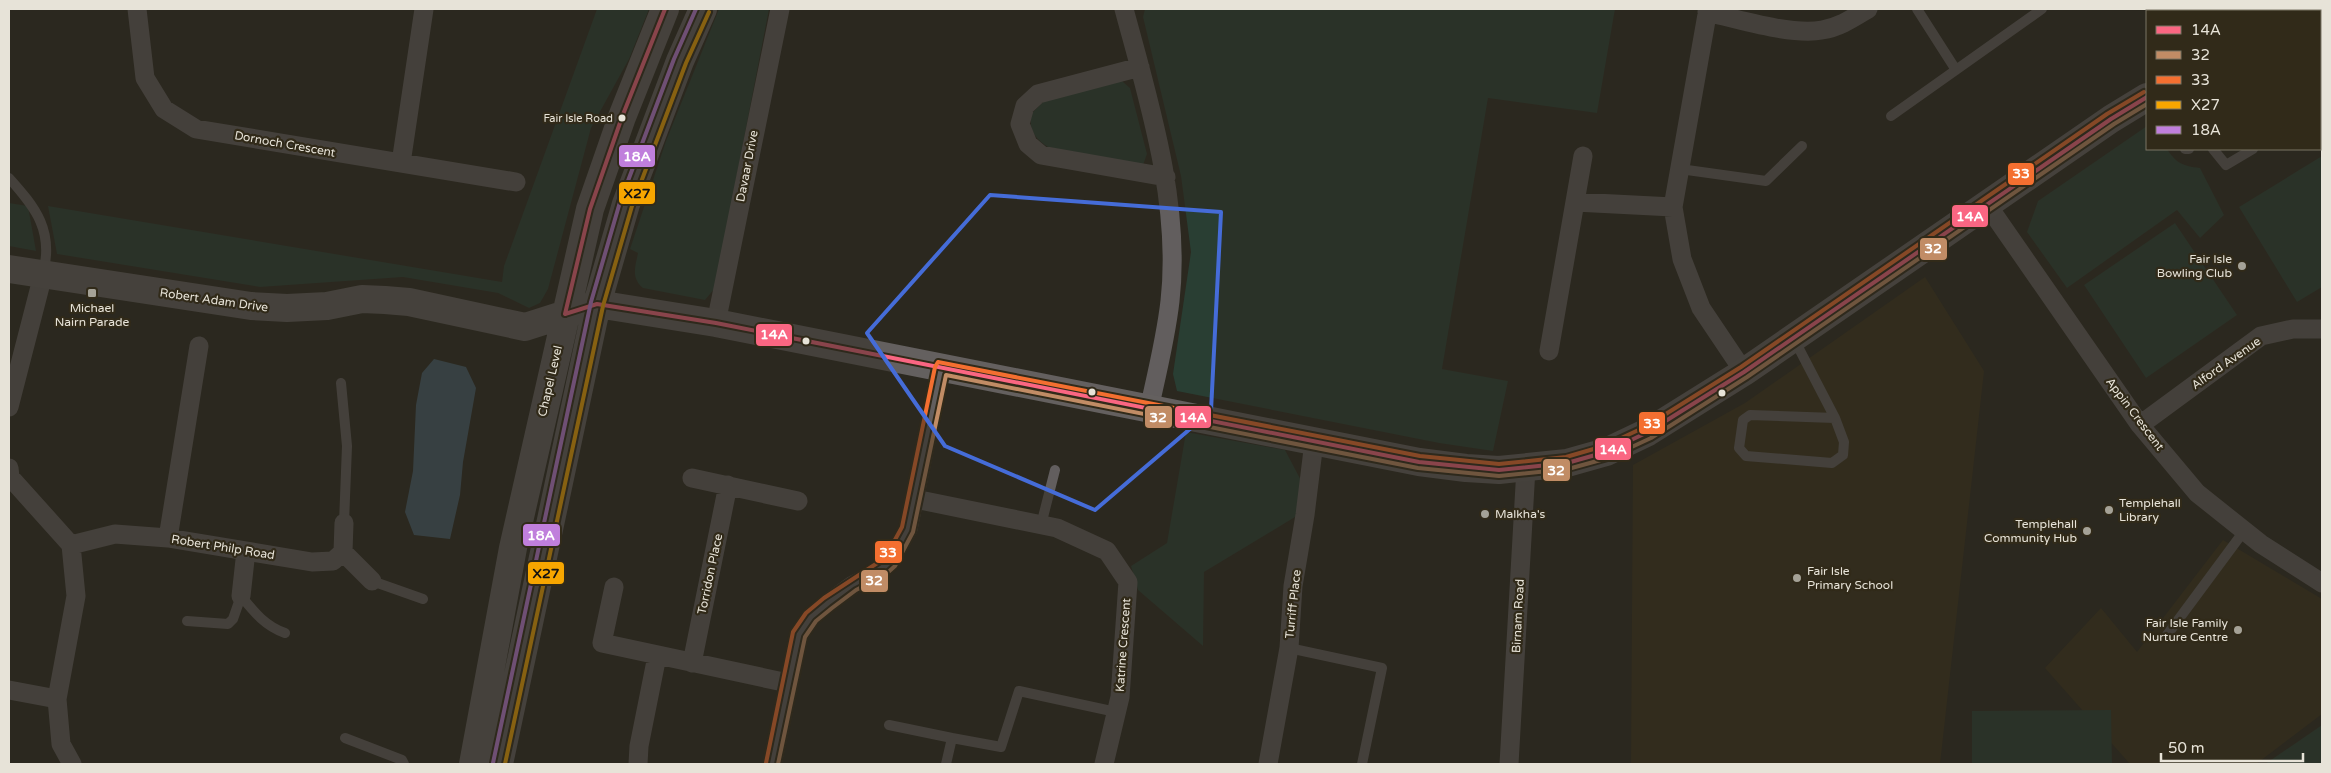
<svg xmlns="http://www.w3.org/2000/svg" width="2331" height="773" font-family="'Varela Round',sans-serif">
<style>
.built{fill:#3a321c}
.green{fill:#293e33}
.water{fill:#455e6d}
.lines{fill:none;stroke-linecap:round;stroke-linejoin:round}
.lane{stroke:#625e5e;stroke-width:10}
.street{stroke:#625e5e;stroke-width:19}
.secondary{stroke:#64605f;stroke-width:28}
.bus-1-casing{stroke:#312a19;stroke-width:8}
.bus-2-casing{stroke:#312a19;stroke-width:8}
.bus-3-casing{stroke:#312a19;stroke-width:8}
.bus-4-casing{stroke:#312a19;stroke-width:8}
.bus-5-casing{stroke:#312a19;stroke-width:8}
.bus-1{stroke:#fa6682;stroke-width:4}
.bus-2{stroke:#c18c65;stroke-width:4}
.bus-3{stroke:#f46f30;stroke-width:4}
.bus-4{stroke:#f7a600;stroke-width:4}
.bus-5{stroke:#c07fdc;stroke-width:4}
.marked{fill:none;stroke:#456cd8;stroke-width:4;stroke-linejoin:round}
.bus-dot{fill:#e7e3d8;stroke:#312a19;stroke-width:2}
.poi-dot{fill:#a5a297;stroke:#312a19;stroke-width:2}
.labels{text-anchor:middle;stroke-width:4.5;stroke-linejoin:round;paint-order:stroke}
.bus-label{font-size:11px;fill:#e7e3d8;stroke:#312a19;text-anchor:end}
.street-label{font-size:12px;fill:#e7e3d8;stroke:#312a19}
.poi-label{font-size:12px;fill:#e7e3d8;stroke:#312a19;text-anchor:end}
.line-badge{stroke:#312a19;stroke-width:2}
.badge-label{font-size:14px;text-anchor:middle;font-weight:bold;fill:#fff}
.pale-badge-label{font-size:14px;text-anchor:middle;font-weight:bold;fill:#111}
</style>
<rect width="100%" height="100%" fill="#2b281f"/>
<path class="built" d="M1925,277L1984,371L1940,764H1631L1633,465L1745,403Z
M2223,540L2322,599V714L2256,764H2130L2045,668L2101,608L2137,652Z"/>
<path class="green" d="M597,9H649L629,59L591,128L548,289L540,303L529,308L498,293L403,277L260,287L57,254L48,206L502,282L504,266Z
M719,9H769L715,288L705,300L643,288C631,278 635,267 638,253L630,249L666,141Z
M1145,9H1615L1597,113L1488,98L1442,369L1508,381L1493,451L1439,443L1177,391L1173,374L1191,252L1181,176L1143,17Z
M1122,81L1130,88L1147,154L1143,165L1048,147C1034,138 1028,129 1032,113L1044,101Z
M2147,126V149H2167C2176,163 2183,166 2200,168L2224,215L2200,238L2177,210L2067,288L2027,232L2038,201Z
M2322,156V287L2297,302L2239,207Z
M9,203L28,206L36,251L9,246Z
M2175,223L2237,315L2146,378L2084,285Z
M1186,432L1285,450L1304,486L1300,514L1204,572L1203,646L1138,590L1131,566L1167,543Z
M2111,710L2112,764H1972V711Z
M2322,725V764H2265Z"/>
<path class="water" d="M434,359L466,367L476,388L463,462L460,495L450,539L414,535L405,512L413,471L416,405L422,373Z"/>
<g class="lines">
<path class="lane" d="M1917,9L1956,70
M1891,116L2042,9
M2185,149H2189
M2213,149L2226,165L2253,149
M1680,169L1766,181L1802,146
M9,178C36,208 54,231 43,274
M1794,339L1835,418L1844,442L1843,455L1832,463L1746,456L1739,448L1743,420L1750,415L1835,418
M341,383L347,446L344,523
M1041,525L1055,470
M372,581L423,599
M241,596C254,612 265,626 285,633
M187,621L228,624L233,619L241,596
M2167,635L2244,531
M1289,648L1382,668L1362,764
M889,725L952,738
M345,738L402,760L404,764
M946,764L952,738L1001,747L1019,691L1116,712"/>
<path class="street" d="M137,9L145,78L164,109L196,129L516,182
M1124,9C1149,102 1181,203 1170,301C1166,337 1157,373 1149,409
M1708,9L1673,207L1682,259L1701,308L1744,372
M1707,12C1737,19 1793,36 1822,30C1840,27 1853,18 1868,9
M1140,67L1038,94L1025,106L1020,124L1028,144L1041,155L1166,177
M401,163L424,9
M1575,202L1673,207
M1988,206L2140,425L2197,493L2261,544L2322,583
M716,323L780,9
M1549,351L1583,156
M9,407L43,275
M2140,425L2261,336L2293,329H2322
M9,468L10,477L71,545L76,596L57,699L61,744L72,764
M692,478L798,501
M915,499L1057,528L1107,551L1128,582L1120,697L1104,764
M168,538L199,346
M71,545L115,534L168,538L312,562L333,561L343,552L344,523
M343,552L372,581
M614,587L602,643L788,683
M241,596L246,551
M692,663L728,485
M9,690L57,699
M638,764L639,746L657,656
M772,764L799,635L811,617L828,603L853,585L881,570L890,562L908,529L941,368
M1268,764L1289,648L1293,586L1305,515L1314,442
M1509,764L1526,468"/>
<path class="secondary" d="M2284,11L2288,9
M9,269L251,306L287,308L327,306L362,299L385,300L409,302L525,327L597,304L716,323L1419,462L1466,468L1499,470L1567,463L1606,452L1648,432L1744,372L2111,119L2147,97
M473,764L513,548L590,209L622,117L665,9
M499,764L597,304L626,204L680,61L703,9"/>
<g class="bus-1-casing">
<path id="bus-1" d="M565,314L597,304L716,323L1419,462L1499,470L1567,463L1606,452L1648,432L1744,372L2111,119L2147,97
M565,314L590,209L622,117L665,9"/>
</g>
<g class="bus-2-casing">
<path id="bus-2" d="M778,764L805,637L816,621L832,608L856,590L885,575L895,566L913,532L946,375L1418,468L1499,476L1568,469L1608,458L1651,438L1747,377L2114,124L2147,104"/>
</g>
<g class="bus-3-casing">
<path id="bus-3" d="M766,763L793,632L806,613L824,598L885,558L902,527L935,367L938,362L1420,456L1499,464L1566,457L1604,446L1645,427L1741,367L2107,114L2144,92"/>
</g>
<g class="bus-4-casing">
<path id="bus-4" d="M505,764L603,306L632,206L686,63L709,12"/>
</g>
<g class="bus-5-casing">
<path id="bus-5" d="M493,763L591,302L620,202L674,59L696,9"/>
</g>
<use href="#bus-1" class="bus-1"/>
<use href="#bus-2" class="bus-2"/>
<use href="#bus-3" class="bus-3"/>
<use href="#bus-4" class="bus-4"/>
<use href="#bus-5" class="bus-5"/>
</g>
<path d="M0 0H2331V773H0ZM990,195L1221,212L1211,411L1095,510L945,446L867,333Z" fill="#2b281f" fill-opacity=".55" fill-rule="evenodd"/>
<path class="marked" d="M990,195L1221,212L1211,411L1095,510L945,446L867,333Z"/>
<g class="bus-dot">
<circle cx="622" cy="118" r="4.5"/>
<circle cx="806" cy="341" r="4.5"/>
<circle cx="1092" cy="392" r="4.5"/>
<circle cx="1722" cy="393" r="4.5"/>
</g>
<g class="poi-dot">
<circle cx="2242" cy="266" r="5"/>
<rect x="87" y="288" width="10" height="10" rx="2.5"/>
<circle cx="2109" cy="510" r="5"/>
<circle cx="1485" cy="514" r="5"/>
<circle cx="2087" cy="531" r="5"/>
<circle cx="1797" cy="578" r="5"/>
<circle cx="2238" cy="630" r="5"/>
</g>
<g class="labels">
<g class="bus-label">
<text x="613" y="122">Fair Isle Road</text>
</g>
<g class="street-label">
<text transform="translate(285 144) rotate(10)" y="4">Dornoch Crescent</text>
<text transform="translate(747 166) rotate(-79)" y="4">Davaar Drive</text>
<text transform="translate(214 300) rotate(8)" y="4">Robert Adam Drive</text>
<text transform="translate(2226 363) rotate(-35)" y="4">Alford Avenue</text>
<text transform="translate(550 381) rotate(-77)" y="4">Chapel Level</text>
<text transform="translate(2135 414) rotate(53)" y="4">Appin Crescent</text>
<text transform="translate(223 547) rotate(9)" y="4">Robert Philp Road</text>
<text transform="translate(710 574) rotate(-78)" y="4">Torridon Place</text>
<text transform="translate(1293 604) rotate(-84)" y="4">Turriff Place</text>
<text transform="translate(1518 616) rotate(-87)" y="4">Birnam Road</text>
<text transform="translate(1123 645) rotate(-86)" y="4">Katrine Crescent</text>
</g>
<g class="poi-label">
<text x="2232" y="263">Fair Isle<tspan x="2232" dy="14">Bowling Club</tspan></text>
<text x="92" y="312" text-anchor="middle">Michael<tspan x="92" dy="14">Nairn Parade</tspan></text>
<text x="2119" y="507" text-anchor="start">Templehall<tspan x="2119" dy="14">Library</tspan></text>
<text x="1495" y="518" text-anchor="start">Malkha's</text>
<text x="2077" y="528">Templehall<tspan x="2077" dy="14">Community Hub</tspan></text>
<text x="1807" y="575" text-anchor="start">Fair Isle<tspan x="1807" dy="14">Primary School</tspan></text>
<text x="2228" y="627">Fair Isle Family<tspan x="2228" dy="14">Nurture Centre</tspan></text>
</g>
</g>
<g class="line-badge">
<rect x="618" y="144" width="38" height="24" rx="5" fill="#c07fdc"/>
<rect x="2007" y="162" width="28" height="24" rx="5" fill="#f46f30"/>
<rect x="618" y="181" width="38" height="24" rx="5" fill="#f7a600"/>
<rect x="1951" y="204" width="38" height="24" rx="5" fill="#fa6682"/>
<rect x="1919" y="237" width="29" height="24" rx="5" fill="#c18c65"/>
<rect x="755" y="323" width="38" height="24" rx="5" fill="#fa6682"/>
<rect x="1144" y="405" width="29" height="24" rx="5" fill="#c18c65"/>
<rect x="1174" y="405" width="38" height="24" rx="5" fill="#fa6682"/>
<rect x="1638" y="411" width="28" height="24" rx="5" fill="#f46f30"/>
<rect x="1594" y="437" width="38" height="24" rx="5" fill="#fa6682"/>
<rect x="1542" y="458" width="29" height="24" rx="5" fill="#c18c65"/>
<rect x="522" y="523" width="39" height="24" rx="5" fill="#c07fdc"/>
<rect x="874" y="540" width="29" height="24" rx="5" fill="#f46f30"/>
<rect x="527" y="561" width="38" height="24" rx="5" fill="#f7a600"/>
<rect x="860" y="569" width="29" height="24" rx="5" fill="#c18c65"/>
</g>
<g class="badge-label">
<text x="637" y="161">18A</text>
<text x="2021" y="178">33</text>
<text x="1970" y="221">14A</text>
<text x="1933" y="253">32</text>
<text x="774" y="339">14A</text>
<text x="1158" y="422">32</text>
<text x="1193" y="422">14A</text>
<text x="1652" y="428">33</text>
<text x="1613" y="454">14A</text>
<text x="1556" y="475">32</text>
<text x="541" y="540">18A</text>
<text x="888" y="557">33</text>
<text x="874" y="585">32</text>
</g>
<g class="pale-badge-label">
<text x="637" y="198">X27</text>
<text x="546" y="578">X27</text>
</g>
<rect width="2331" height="773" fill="none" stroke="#e7e3d8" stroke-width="20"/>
<rect x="2146" y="10" width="175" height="140" fill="#312a19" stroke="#7a7465"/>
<rect x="2156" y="26" width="25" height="8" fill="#fa6682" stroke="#7a7465"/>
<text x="2191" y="35" font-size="15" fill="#e7e3d8">14A</text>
<rect x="2156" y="51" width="25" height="8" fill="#c18c65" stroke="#7a7465"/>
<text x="2191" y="60" font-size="15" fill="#e7e3d8">32</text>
<rect x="2156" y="76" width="25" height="8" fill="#f46f30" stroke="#7a7465"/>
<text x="2191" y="85" font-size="15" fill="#e7e3d8">33</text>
<rect x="2156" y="101" width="25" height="8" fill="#f7a600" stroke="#7a7465"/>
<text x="2191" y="110" font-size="15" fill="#e7e3d8">X27</text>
<rect x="2156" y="126" width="25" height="8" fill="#c07fdc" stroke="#7a7465"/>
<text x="2191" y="135" font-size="15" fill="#e7e3d8">18A</text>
<path d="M2161 753v8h142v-8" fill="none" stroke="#e7e3d8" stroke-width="2.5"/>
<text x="2168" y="753" font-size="15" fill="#e7e3d8" stroke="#312a19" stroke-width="4" paint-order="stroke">50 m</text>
</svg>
